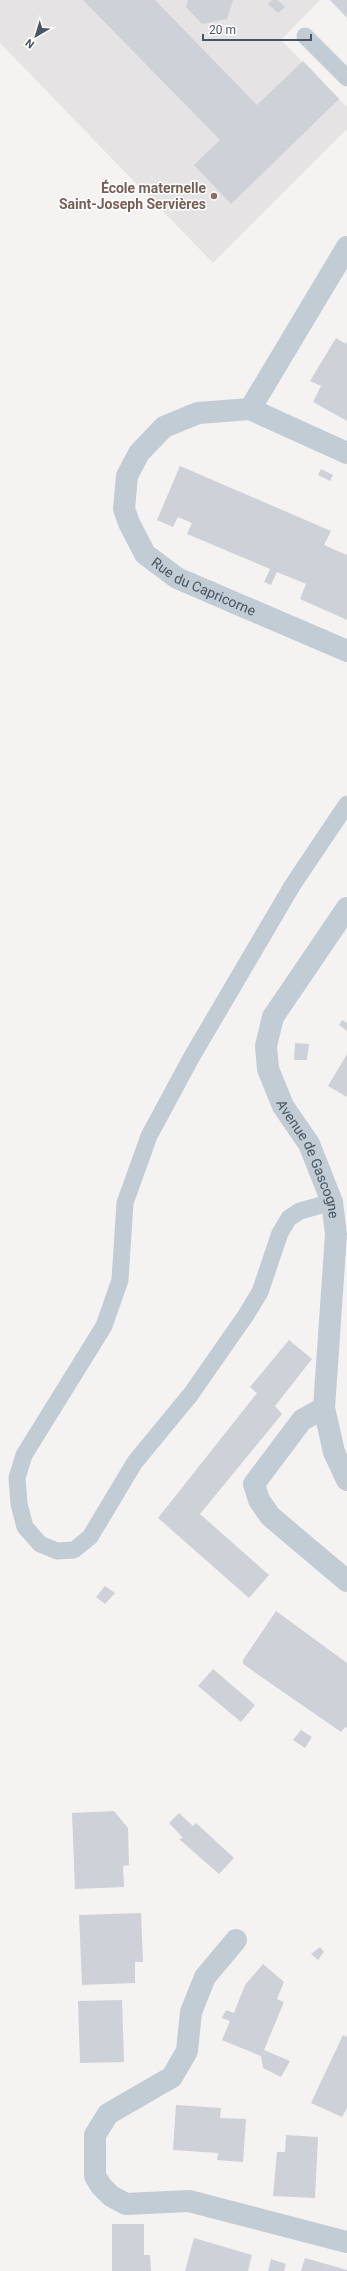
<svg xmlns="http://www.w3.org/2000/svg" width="347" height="2271" font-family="Roboto,sans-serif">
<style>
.education{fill:#e6e3e4}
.building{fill:#ced1d8}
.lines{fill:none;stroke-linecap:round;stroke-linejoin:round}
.service{stroke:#c2ccd5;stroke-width:17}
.minor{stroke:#c2ccd5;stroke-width:22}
.education-dot{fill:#8d6e63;stroke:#fff;stroke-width:1.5}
.labels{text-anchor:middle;stroke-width:3;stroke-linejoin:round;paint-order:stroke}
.education-label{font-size:14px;font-weight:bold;fill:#785e54;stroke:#fff;text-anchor:end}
.street-label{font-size:14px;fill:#485562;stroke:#fff}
</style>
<rect width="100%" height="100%" fill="#f5f2f2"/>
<path class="education" d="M0,0H320L281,40L347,107V129L213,263L0,43Z"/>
<path class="building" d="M83,0H155L257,105L303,61L339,99L231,204L194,165L220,140Z
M188,0H233L227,19L202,24L186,7Z
M272,0H278L285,7L278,13L268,4Z
M330,0H347V18Z
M336,338L346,344L347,341V421L313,402L321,386L310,381Z
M180,466L331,531L324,545L347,555V620L300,599L306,584L277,572L271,585L264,582L270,569L187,534L192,523L178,517L173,527L157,520Z
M321,469L333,475L330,481L318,475Z
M342,1020L347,1023V1031L339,1025Z
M295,1043L309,1044L307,1060H294Z
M347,1054V1097L328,1086Z
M289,1340L312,1359L275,1406L282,1414L200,1514L269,1575L249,1598L158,1518L257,1393L250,1387Z
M105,1586L115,1593L105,1604L96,1597Z
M276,1611L347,1663V1728L345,1727L341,1732L243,1664V1660Z
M213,1669L255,1705L241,1722L198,1686Z
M301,1730L312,1737L305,1748L293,1740Z
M114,1811L128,1828L129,1865L123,1866L124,1887L75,1889L72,1813Z
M179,1813L193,1826L196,1823L234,1858L219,1874L179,1839L183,1838L169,1823Z
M141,1913L143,1962H135V1983L82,1985L79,1915Z
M320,1947L324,1952L318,1960L311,1954Z
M263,1964L284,1982L277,1999L284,2002L264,2050L290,2061L281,2077L263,2068L261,2056L222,2040L230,2021L222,2018L226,2010L234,2013L245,1985Z
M122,2000L124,2062L80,2063L78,2001Z
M343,2035L347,2037V2108L342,2117L311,2103Z
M176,2105L221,2108L220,2118L246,2119L243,2162L217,2160L218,2153L173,2150Z
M286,2135L318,2137L315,2198L273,2196L277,2152H285Z
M112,2224H144V2255H150L151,2271H112Z
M194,2238L252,2255L248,2271H185Z
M305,2258L347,2270V2271H301Z
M271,2259L286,2264L284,2271H268Z"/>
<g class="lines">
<path class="service" d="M305,36L347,78
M332,1202L300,1211L289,1218L280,1233L260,1292L246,1315L191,1394L135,1462L90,1537L74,1550L57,1551L40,1544L25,1527L19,1504L17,1478L24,1455L104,1326L120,1280L125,1203L149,1136L191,1058L292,886L347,804"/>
<g class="minor">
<path d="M250,409L347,247"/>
<path id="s1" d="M347,453L250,409L198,413L164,427L139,453L127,476L124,509L129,523L145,554L177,578L347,651"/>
<path id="s2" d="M347,908L273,1017L266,1046L268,1069L283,1106L309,1144L332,1202L336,1234L324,1408L334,1452L347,1480"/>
<path d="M324,1408L302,1420L254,1484L259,1500L270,1516L347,1581"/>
<path d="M236,1940L205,1977L191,2012L187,2051L172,2077L108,2114L95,2135V2176L101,2186L111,2196L126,2204L189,2201L347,2242"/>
</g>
</g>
<circle class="education-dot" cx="214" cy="196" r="4"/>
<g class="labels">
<g class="education-label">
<text x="206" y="193">École maternelle<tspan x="206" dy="16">Saint-Joseph Servières</tspan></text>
</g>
<g class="street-label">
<text dy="5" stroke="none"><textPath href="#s1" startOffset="408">Rue du Capricorne</textPath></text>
<text dy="5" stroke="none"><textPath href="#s2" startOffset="284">Avenue de Gascogne</textPath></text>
</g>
</g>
<g transform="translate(36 36) rotate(218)" stroke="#ffffff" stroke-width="3" paint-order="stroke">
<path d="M0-3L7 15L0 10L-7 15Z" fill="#485562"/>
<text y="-6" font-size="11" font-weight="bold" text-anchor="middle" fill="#485562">N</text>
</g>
<path d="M203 34v6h108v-6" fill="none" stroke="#485562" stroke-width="2"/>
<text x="209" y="34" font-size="12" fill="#485562" stroke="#ffffff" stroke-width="3" paint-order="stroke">20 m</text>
</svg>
